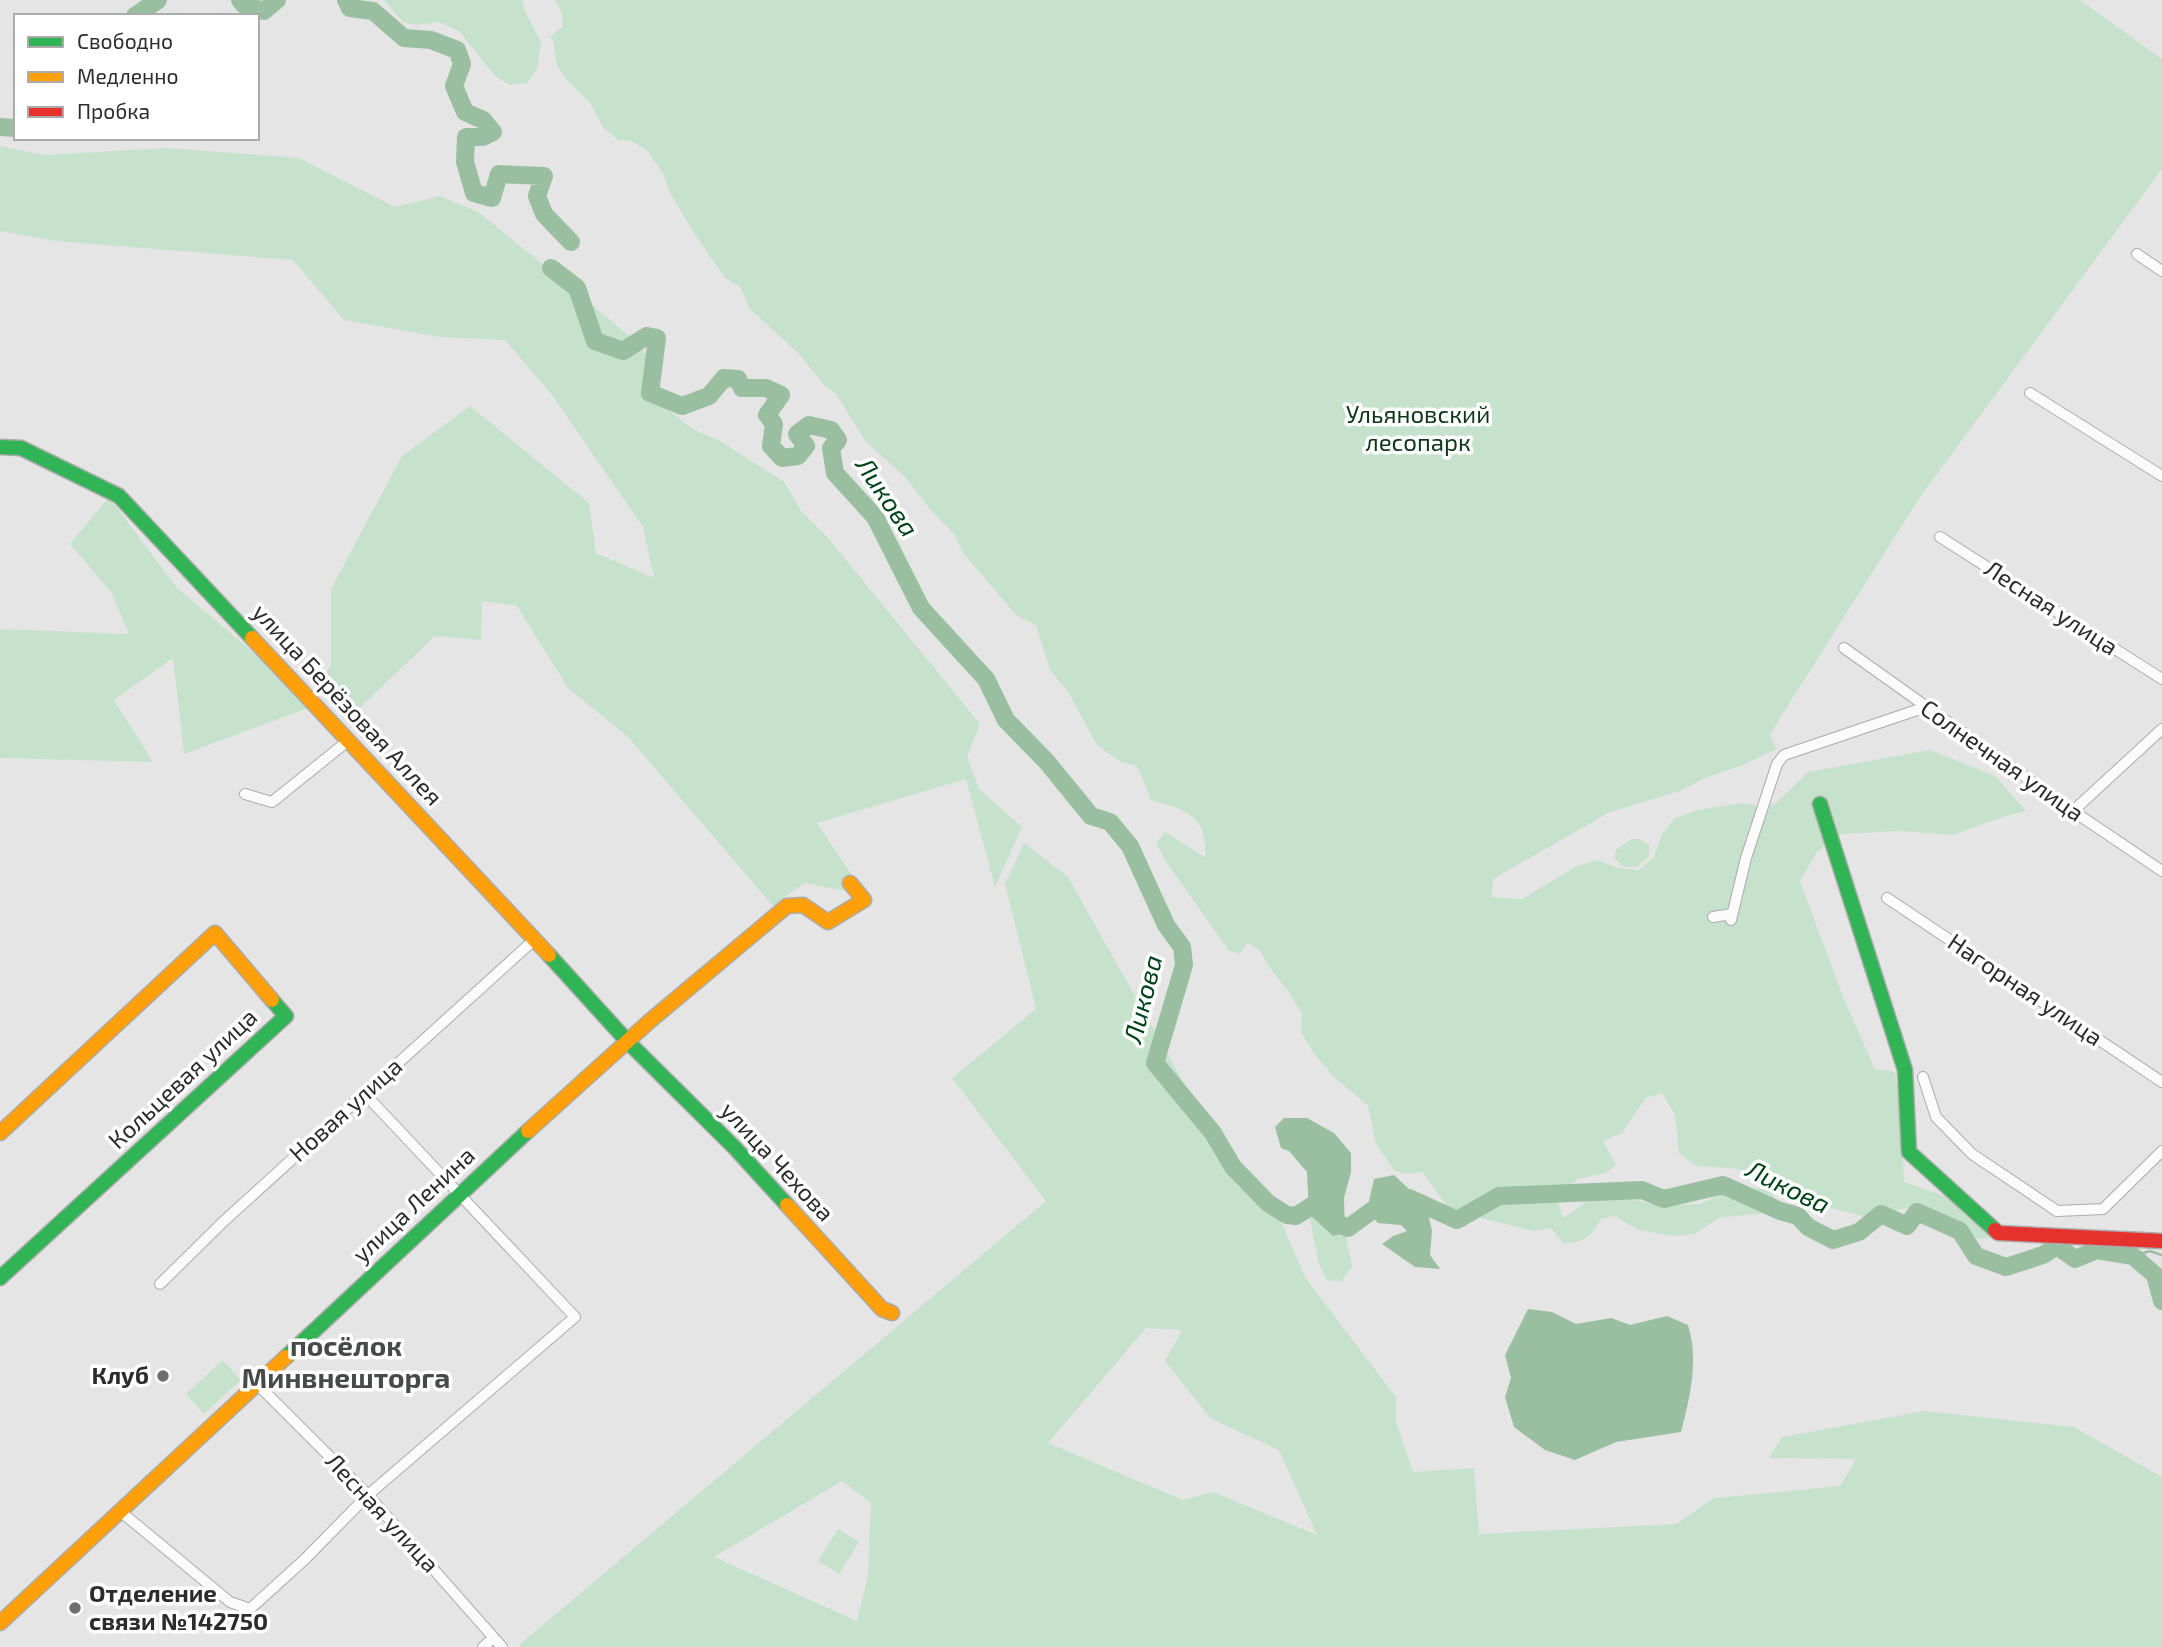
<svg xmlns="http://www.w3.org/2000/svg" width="2162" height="1647" font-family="'Exo 2',sans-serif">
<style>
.green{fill:#c7e2cc;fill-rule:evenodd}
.water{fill:#99bea0}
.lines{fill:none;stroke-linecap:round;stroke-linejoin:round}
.stream{stroke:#99bea0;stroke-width:2.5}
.river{stroke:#99bea0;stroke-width:18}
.street-casing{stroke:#ababab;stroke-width:12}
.fast-casing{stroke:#ababab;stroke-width:17}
.slow-casing{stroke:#ababab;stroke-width:17}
.jam-casing{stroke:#ababab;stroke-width:17}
.street{stroke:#fbfbfb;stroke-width:10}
.fast{stroke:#30b455;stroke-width:14}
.slow{stroke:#ff9f0a;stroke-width:14}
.jam{stroke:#e5322d;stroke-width:14}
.poi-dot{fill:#6c6d6c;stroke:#fff;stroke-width:2.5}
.labels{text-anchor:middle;stroke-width:7;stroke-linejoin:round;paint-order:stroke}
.park-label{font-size:24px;fill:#0e3719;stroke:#fff}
.street-label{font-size:24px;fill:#2b2c2b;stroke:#fff}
.poi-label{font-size:24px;font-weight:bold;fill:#2b2c2b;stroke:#fff;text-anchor:end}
.water-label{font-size:26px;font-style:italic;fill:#004319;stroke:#fff}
.quarter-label{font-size:28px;font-weight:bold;fill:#474a48;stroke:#fff}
</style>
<rect width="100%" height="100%" fill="#e5e5e5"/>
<path class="green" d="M384,0H523L524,9L541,42L537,69L527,83L510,85L496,77L459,31L439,22L416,25L403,22Z
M554,0H2080L2162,59V169L1920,497L1770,734L1776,749L1745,764L1705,778L1680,791L1610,812L1493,879L1492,897L1522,899L1577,866L1598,860L1617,868L1639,870L1654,857L1662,834L1674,819L1697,810L1743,803L1754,805H1774L1808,772L1930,750L1995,776L2026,811L2006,816L1953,835L1901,831L1841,834L1817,852L1800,881L1843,997L1875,1069L1895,1072L1902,1129L1904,1182L1941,1195L1959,1204L1989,1230V1238L1979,1239L1953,1225L1934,1211L1918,1207L1902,1209L1871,1218L1822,1206L1807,1196L1766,1175L1730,1168L1697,1166L1679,1154L1675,1115L1662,1093L1646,1098L1622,1133L1603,1141L1616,1165L1606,1173L1578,1179L1556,1195L1563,1218L1596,1195L1632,1183L1638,1201L1663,1206L1700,1204L1720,1194L1747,1187L1774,1191V1212L1718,1218L1695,1234L1673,1236L1638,1230L1615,1216L1601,1219C1591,1236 1583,1244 1563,1243L1551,1228L1534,1231L1451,1211L1422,1172L1405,1174L1394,1170L1376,1144L1368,1106L1334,1077L1315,1055L1301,1032L1302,1014L1288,991L1269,967L1259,949L1247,943L1241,954L1229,951L1167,863L1156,843L1165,832L1206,858C1205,849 1205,839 1202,830C1195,810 1169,806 1151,800L1137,766L1121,762L1097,745L1068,692L1050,670L1036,625L1017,616L963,553L954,534L929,508L904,476L866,442L836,394L824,385L799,354L750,309L740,287L725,278L694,233L669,191L664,175L647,150L631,141L618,140L603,127L590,103L565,78L557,66L553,40L550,37L562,27C563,15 562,9 554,0Z
M0,146L45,155L166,148L299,158L395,207L440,196L480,213L632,338L654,363L664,406L691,428L722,442L784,482L802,512L828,538L980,724L967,757L979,789L1022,827L995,887L966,779L817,823L860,887L851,892L804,883L773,906L628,737L568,688L517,606L482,601L481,640L435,636L348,719L317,688L331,665V589L402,456L470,406L589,503L596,553L654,578L643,527L552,395L505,340L439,337L344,320L293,260L55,241L0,231Z
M109,497L177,588L316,705L184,754L173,658L114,700L153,762L0,758V629L129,634L111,592L70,544Z
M1631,839H1639L1649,845V856L1637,867H1624L1614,858L1616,850Z
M1024,843L1068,877L1185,1085L1238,1186L1278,1215L1306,1279L1396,1397V1422L1413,1472L1474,1468L1479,1534L1676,1524L1714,1498L1840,1486L1856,1459L1769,1458L1782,1437L1924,1411L2074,1427L2162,1477V1647H521L519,1645L1046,1201L952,1078L1036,1009L1005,884ZM1146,1328L1182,1330L1165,1361L1211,1419L1279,1450L1317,1535L1213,1492L1183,1500L1048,1443ZM842,1481L871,1503L868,1576L857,1621L714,1557Z
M1309,1214L1333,1236L1345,1233L1352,1266L1341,1282L1327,1280L1319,1265Z
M223,1360L241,1380L204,1414L186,1394Z
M838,1529L859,1542L839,1574L818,1561Z"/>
<path class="water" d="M1284,1118H1307L1334,1133L1351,1153V1172L1344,1198L1345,1233L1333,1236L1309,1214L1307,1172L1289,1151L1281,1148L1275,1127Z
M1394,1175L1413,1193L1425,1200L1432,1231L1430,1255L1440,1269L1415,1267L1382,1244L1393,1236L1407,1231L1401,1225L1378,1223L1367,1210L1374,1179Z
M1528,1309L1552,1312L1576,1324L1611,1318L1630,1325L1667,1316L1688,1325C1699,1359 1690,1398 1681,1432L1616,1442L1575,1460L1545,1450L1514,1427L1505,1397L1511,1378L1505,1355Z"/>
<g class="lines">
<path class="stream" d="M2133,1256L2150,1251L2162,1255"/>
<path class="river" d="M240,0L244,5L264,11L277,0
M346,0L350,8L373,11L404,38L431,40L457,50L462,64L454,86L465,112L483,120L493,132L483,137H466L465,162L474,193L492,198L499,174L544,176L537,196L544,214L571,242
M135,16L158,0
M0,127L16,128
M551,268L577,288L595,341L623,351L647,336L657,338L650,393L682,406L709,396L724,378L738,379L742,388H766L781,395L767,415L774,424L771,446L782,458L798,456L806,446L797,434L809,425L831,430L838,440L831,448L835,473L875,517L921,608L986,679L1006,720L1047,762L1091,816L1110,822L1130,846L1166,925L1182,947L1184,965L1155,1063L1213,1133L1233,1167L1268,1203L1287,1215L1296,1216L1319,1201L1327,1218L1348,1228L1374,1209L1409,1198L1457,1220L1499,1196L1642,1190L1664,1199L1723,1185L1780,1211L1798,1216L1808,1227L1833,1240L1859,1232L1881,1214L1907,1226L1917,1212L1960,1231L1976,1256L2006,1267L2043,1255L2057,1246L2075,1259L2097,1250L2133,1256L2155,1275L2162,1301"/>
<g class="street-casing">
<path id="street" d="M2137,254L2162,271
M2030,393L2162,476
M1940,537L2162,679
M1844,648L2073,811L2162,871
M245,794L272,802L349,740
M2073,811L2162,729
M1887,898L2162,1082
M1713,917L1732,914
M1731,920L1746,858L1777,764L1784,755L1926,707
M1923,1077L1936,1117L1972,1154L2057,1211L2103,1209L2162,1151
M160,1284L224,1221L535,939
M258,1385L368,1495L502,1647
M120,1511L230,1602L250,1609L304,1560L368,1495L575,1317L364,1093
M483,1647L493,1638"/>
</g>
<g class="fast-casing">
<path id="fast" d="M0,447L21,448L119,496L252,638
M1820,804L1905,1070L1909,1152L1995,1230
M549,955L628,1042L735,1148L787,1205
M0,1278L286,1016L272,1000
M286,1357L528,1131"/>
</g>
<g class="slow-casing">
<path id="slow" d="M252,638L549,955
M528,1131L651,1020L787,906L803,905L828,922L864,900L850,883
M0,1133L215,933L272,1000
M787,1205L882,1309L892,1313
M0,1623L286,1357"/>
</g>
<g class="jam-casing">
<path id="jam" d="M1995,1230L1998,1233L2162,1241"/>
</g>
<use href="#street" class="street"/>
<use href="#fast" class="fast"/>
<use href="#slow" class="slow"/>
<use href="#jam" class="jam"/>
</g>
<g class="poi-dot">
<circle cx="163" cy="1376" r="7"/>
<circle cx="75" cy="1608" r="7"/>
</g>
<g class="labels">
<g class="park-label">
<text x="1418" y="423">Ульяновский<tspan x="1418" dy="28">лесопарк</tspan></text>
</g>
<g class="street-label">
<text transform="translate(2051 608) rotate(33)" y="8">Лесная улица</text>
<text transform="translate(347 705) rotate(47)" y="8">улица Берёзовая Аллея</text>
<text transform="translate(2002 761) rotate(35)" y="8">Солнечная улица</text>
<text transform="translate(2025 990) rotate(34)" y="8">Нагорная улица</text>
<text transform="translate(183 1079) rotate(-43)" y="8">Кольцевая улица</text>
<text transform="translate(346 1110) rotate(-42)" y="8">Новая улица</text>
<text transform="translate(777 1162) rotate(47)" y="8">улица Чехова</text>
<text transform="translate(414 1205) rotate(-43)" y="8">улица Ленина</text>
<text transform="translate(382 1513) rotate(47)" y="8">Лесная улица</text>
</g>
<g class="poi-label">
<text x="149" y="1384">Клуб</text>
<text x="89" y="1602" text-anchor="start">Отделение<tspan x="89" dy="28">связи №142750</tspan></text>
</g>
<g class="water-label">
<text transform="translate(887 497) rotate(56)" y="9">Ликова</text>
<text transform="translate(1143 999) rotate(-76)" y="9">Ликова</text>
<text transform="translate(1788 1187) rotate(26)" y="9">Ликова</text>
</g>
<g class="quarter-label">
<text x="346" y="1356">посёлок<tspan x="346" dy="32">Минвнешторга</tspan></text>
</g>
</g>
<rect x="14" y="14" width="245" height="126" fill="#ffffff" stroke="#aaabaa" stroke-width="2"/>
<rect x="28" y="37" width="35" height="10" fill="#30b455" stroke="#aaabaa" stroke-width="2"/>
<text x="77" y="49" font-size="21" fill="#2b2c2b">Свободно</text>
<rect x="28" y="72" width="35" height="10" fill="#ff9f0a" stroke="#aaabaa" stroke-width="2"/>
<text x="77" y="84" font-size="21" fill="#2b2c2b">Медленно</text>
<rect x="28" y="107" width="35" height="10" fill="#e5322d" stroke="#aaabaa" stroke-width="2"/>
<text x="77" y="119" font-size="21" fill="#2b2c2b">Пробка</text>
</svg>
